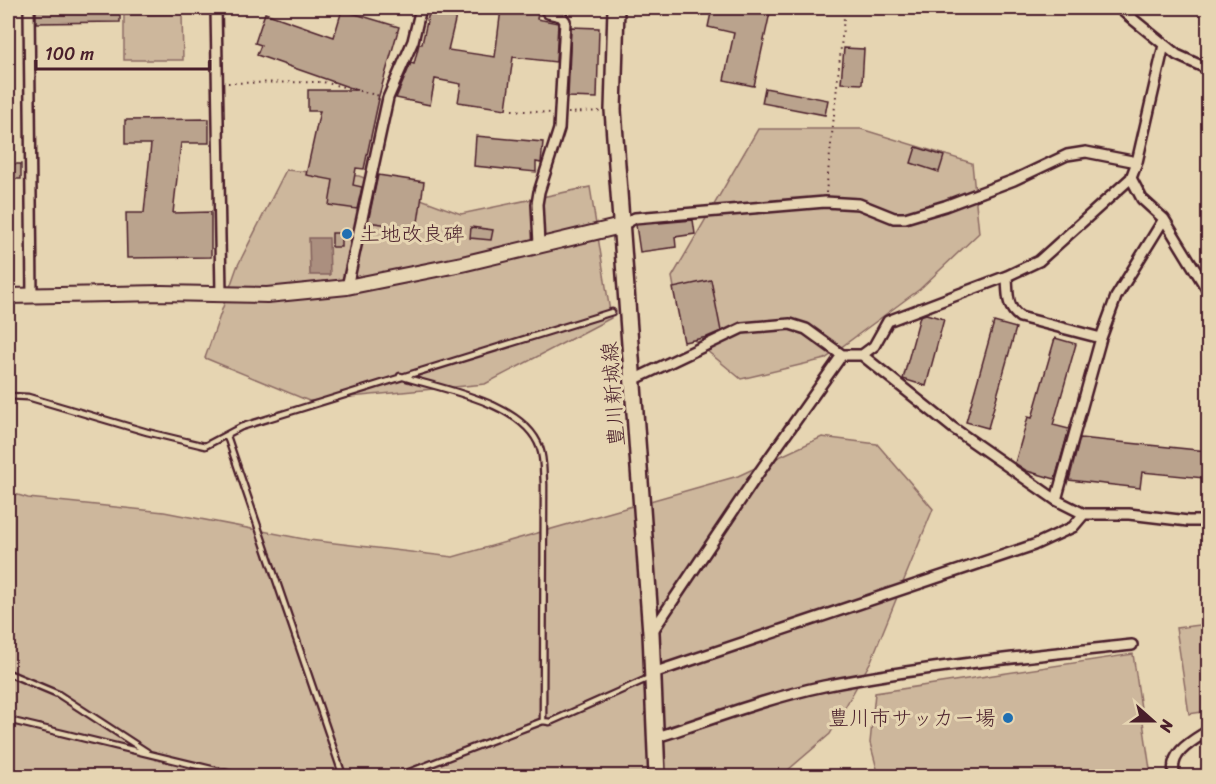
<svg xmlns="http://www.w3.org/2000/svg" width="1216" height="784" font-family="Sriracha,'Klee One',sans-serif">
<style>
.green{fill:#cdb79c;stroke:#8c6b64;stroke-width:1.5}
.water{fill:#ab8f7f;stroke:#84625d;stroke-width:1.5}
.building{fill:#baa38d;stroke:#4a1f2b;stroke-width:1.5}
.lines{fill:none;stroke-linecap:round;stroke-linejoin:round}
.lane-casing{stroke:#4a1f2b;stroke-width:9}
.street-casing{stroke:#4a1f2b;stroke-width:14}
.secondary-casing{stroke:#4a1f2b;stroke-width:18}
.primary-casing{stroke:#4a1f2b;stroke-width:20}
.path{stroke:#4a1f2b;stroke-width:2;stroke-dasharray:1.5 4.5;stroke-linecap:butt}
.lane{stroke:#e6d5b2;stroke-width:4.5}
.street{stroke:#e6d5b2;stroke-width:9}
.secondary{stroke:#e6d5b2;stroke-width:14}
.primary{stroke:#e6d5b2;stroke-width:15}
.poi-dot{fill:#1f6fb2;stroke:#e6d5b2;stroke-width:2}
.labels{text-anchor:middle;stroke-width:6;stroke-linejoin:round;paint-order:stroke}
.poi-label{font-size:21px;fill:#4a1f2b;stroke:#e6d5b2;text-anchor:start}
.street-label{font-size:21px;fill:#4a1f2b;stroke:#e6d5b2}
</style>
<rect width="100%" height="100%" fill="#e6d5b2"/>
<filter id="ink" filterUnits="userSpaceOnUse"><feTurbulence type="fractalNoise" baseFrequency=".0167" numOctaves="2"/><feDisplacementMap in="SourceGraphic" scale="12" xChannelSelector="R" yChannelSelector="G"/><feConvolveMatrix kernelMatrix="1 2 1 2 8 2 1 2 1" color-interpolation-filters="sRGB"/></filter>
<g filter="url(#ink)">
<path class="green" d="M182,14L183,60H124V15Z
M758,129H861L972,163L979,233L920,289L825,359L741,379L682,330L672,277Z
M286,170L359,176L461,214L590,187L611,318L485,384L309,401L205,358L237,267Z
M822,437L877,444L933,509L871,661L830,734L781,776H8V492L28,498L164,512L309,540L453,557L738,476Z
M1208,624V711L1189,714L1176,628Z
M1133,654L1151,776H879L870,743L875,693Z"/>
<path class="water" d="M309,238H329L330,275H310Z"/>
<path class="building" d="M36,8H120V22L36,23Z
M430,8H458L448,50L495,57L501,9L538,13L537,19L558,23L556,62L513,57L506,109L458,102L461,84L435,79L430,105L396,98L411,63L414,64L419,44H422Z
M712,8H771L754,86L724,80L734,33L708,27Z
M342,10L399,27L378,99H379L364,169L356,168L353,185L362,187L357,209L329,205L333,180L306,175L320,111H308V90H357L257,55L261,45L255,43L265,13L334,37Z
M571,27L599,28L597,98L568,97Z
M844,48L864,49L862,84L841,83Z
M765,88L828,100L825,115L762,103Z
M209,119V143H181L173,213L211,212V257L127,258L126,213H144L151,144H125V120Z
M476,136L543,142L541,163L536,162V172L474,166Z
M916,147L944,156L939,172L911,163Z
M8,164H21V179H8Z
M378,175L424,182L417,229L368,222Z
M693,220L695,234L675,237L676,247L640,252L636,225Z
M471,227L493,230L491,240L470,238Z
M332,233H341V247H332Z
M711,280L721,331L707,337L684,342L673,288Z
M926,314L944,319L926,386L903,379L920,316Z
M994,322L1016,328L988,428L966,422Z
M1055,338L1076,344L1053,425L1069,429L1055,479L1027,471L1015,463L1028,417L1032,418Z
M1080,438L1207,451L1204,478L1142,472L1140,488L1069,480Z"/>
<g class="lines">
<g class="lane-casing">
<path id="lane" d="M400,376C441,389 524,402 540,448C544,459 543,472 544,484L543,721
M8,396L28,397L147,432L205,446L241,427L612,312
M227,436L343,776
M8,673L58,694L147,752
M8,720L240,776
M399,776L543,721L550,722L649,678"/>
</g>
<g class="street-casing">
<path id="street" d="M29,8L32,296
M216,8L221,294
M1119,8L1177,55L1208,69
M1131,178L1142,199L1164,219L1208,291
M621,226L635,218L825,202L859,204L894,218H905L945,206L1014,180L1067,155L1086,152L1137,162
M539,244L537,204L539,192L559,129L565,21L561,16L548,13L544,8
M1007,276C1008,292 1006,308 1020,317L1101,338
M347,287L388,98L413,41L421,8
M862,355L953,428L1056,500L1084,514H1129L1188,521H1208
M633,380L742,328L790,324L806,329L842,355H862L874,346L888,321L1007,276L1039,261L1131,178L1137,162L1164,45
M1056,500L1101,338L1116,297L1164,219
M652,632L758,474L842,355
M653,676L656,672L1034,545L1073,527L1084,514
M654,738C710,720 767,698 824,686C926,666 1029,656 1132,645
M1175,776C1167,754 1192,741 1208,731"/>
</g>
<g class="secondary-casing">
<path id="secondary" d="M8,296L162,293L267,295L347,287L462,264L621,226"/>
</g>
<g class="primary-casing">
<path id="primary" d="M616,8L613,110L651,633L657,776"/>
</g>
<path class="path" d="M228,83L323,82L380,96
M512,110L551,113
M568,113L601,111
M826,193L845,8"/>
<use href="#lane" class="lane"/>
<use href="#street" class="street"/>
<use href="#secondary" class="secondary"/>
<use href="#primary" class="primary"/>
</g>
</g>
<g class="poi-dot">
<circle cx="347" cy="234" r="6"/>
<circle cx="1008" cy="718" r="6"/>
</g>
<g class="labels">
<g class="poi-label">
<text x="359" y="241">土地改良碑</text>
<text x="996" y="725" text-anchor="end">豊川市サッカー場</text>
</g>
<g class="street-label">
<text transform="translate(613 394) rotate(-94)" y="7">豊川新城線</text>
</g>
</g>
<rect width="1216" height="784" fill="none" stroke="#e6d5b2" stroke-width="30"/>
<rect x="15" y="15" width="1186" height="754" fill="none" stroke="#4a1f2b" stroke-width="2" filter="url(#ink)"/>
<g transform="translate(1153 721) rotate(111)" stroke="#e6d5b2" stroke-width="4.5" paint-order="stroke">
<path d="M0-4.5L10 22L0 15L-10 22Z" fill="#4a1f2b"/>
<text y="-9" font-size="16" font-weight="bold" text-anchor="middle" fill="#4a1f2b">N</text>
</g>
<path d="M36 60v9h174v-9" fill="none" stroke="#4a1f2b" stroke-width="3"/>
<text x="45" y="60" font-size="18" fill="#4a1f2b" stroke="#e6d5b2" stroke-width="4.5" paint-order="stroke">100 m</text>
</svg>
